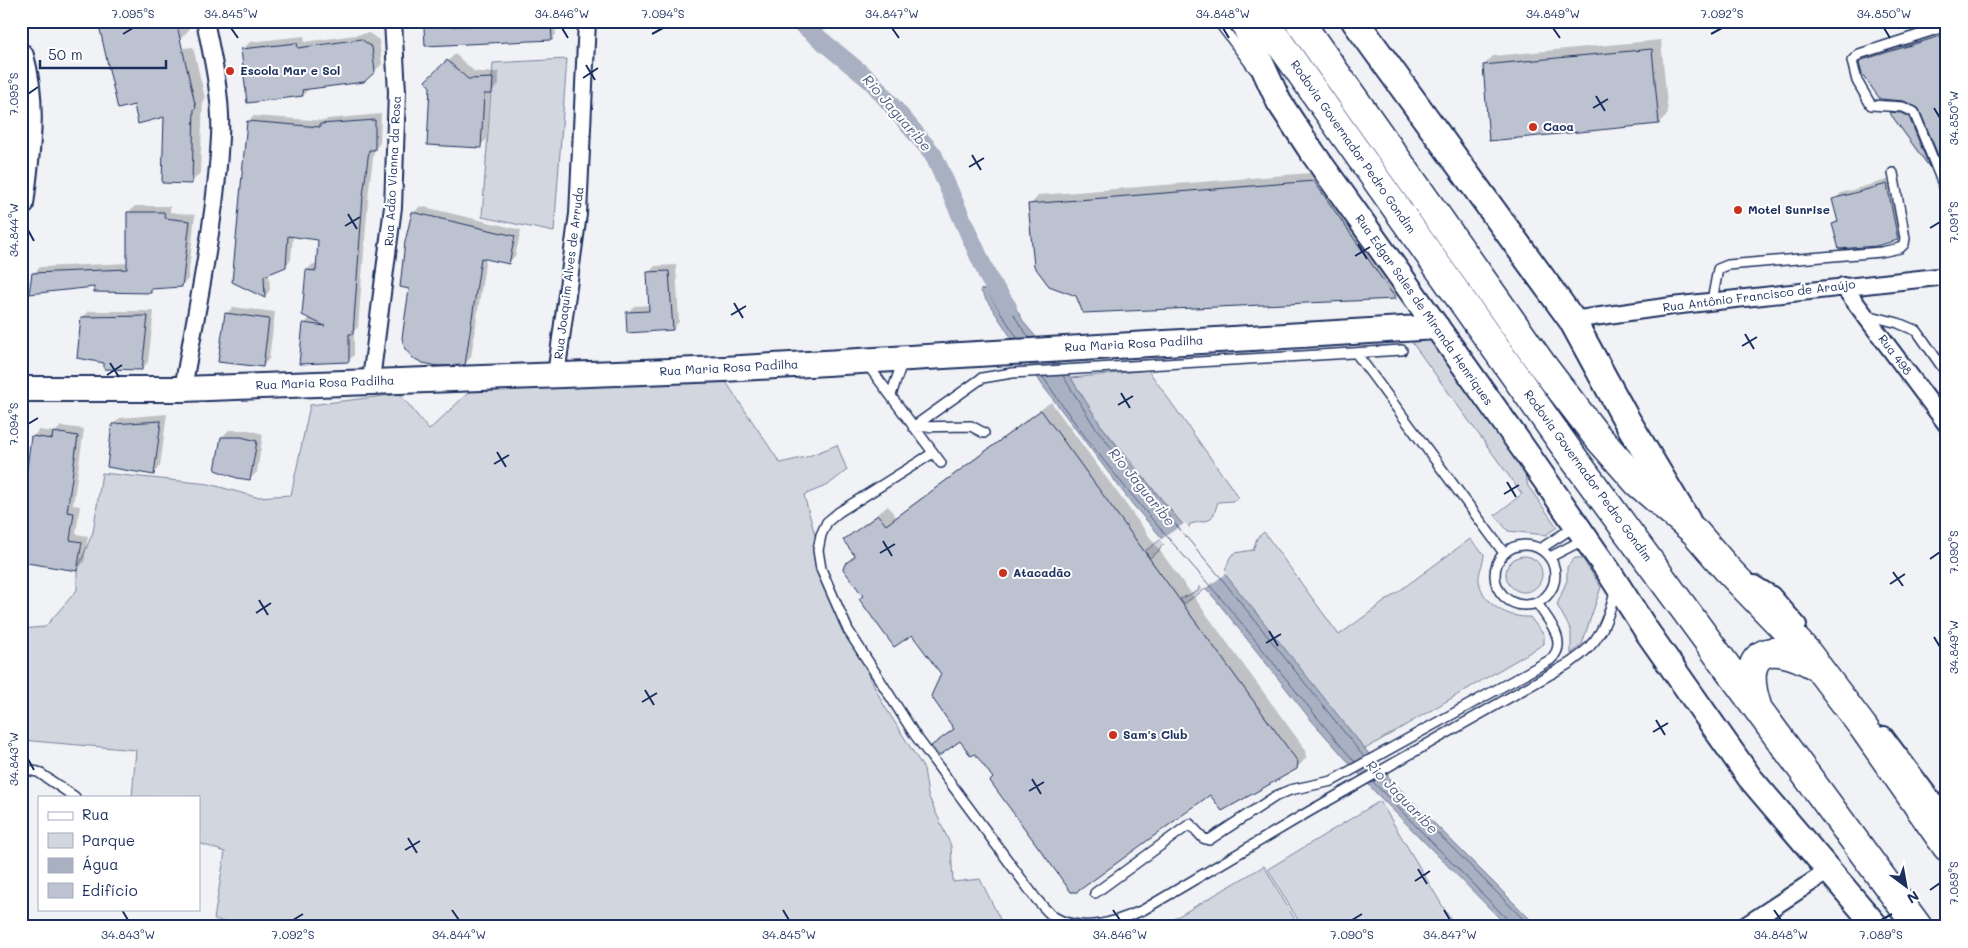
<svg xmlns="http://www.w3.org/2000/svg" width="1968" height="948" font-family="Mali,sans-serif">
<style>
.green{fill:#d2d6df;stroke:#76829e}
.water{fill:#a8b0c2;stroke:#707c9a}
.pier{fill:#f1f2f5}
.shadow{fill:#0003}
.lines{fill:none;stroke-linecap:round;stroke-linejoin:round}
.shore{stroke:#536386;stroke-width:1}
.canal{stroke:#a8b0c2;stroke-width:18}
.building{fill:#bcc2d0;stroke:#1b2f5e}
.lane-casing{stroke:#1b2f5e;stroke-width:12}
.street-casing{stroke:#1b2f5e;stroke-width:20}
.secondary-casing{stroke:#1b2f5e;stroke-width:28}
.primary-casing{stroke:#1b2f5e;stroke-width:30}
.highway-casing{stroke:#1b2f5e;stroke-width:31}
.lane{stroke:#fff;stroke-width:9}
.street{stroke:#fff;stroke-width:16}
.secondary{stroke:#fff;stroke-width:24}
.primary{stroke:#fff;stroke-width:26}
.highway{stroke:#fff;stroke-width:28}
.ticks{fill:none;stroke:#1b2f5e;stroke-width:2}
.poi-dot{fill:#c8321e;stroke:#fff;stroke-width:2}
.labels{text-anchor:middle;stroke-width:4;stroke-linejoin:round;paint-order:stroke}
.poi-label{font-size:12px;font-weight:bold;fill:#1b2f5e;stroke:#fff;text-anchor:start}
.street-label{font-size:12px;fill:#1b2f5e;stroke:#fff}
.water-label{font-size:14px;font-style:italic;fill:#4c5c81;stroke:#fff}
.neatline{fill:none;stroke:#1b2f5e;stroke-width:2}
.ticks-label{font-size:12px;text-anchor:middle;fill:#1b2f5e}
</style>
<rect width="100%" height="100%" fill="#f1f2f5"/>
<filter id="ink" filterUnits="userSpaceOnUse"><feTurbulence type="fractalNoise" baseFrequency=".02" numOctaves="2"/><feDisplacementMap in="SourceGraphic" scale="10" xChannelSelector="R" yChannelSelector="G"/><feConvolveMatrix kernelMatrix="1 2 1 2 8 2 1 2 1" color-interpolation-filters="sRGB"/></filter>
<g filter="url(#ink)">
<path class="green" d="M567,59L554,232L482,217L493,63Z
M1428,338L1524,470L1528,486L1557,527L1546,535L1508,531L1495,515L1522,494L1411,341Z
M1148,370L1239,498L1233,501L1218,502L1214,514L1209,520L1190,524L1186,536L1162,545L1159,551L1150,558L1145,551L1182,524L1100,424L1071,378Z
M724,379L780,463L806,457L837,445L847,470L828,485L804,495L816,539L847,628L882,702L924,769L928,795L951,846L953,882L980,879L1004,927H241L214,919L225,852L199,843V797H132L136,750L21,740V629L45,627L77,590V571L93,532L102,473L209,484L256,497L291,495L310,405L400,394L429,430L470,391Z
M1264,532L1339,635L1470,539L1484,554C1484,563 1478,572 1479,581C1483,605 1508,618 1530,617L1544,635V644L1365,749L1225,575L1184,604L1180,599L1198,591L1201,580L1225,571L1230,557L1235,553L1253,550L1257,538Z
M1506 574a18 18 0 1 1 36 0a18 18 0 1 1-36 0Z
M1575,558H1582L1601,587L1582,644L1571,654V630L1557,605L1567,580V567Z
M1380,801L1455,927H1302L1268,869Z
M1264,866L1299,927H1160Z"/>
<path class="water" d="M1003,286L1025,324L1071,378L1100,424L1125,457L1225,574L1365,749L1393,782L1538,927H1508L1376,793L1311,720L1216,600L1133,505L1043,386L980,290Z"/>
<path class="pier" d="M1185,523L1227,573L1203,590L1160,540Z"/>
<path class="shadow" d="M99,21H187L189,30L180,39L158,51L193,47L205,98L203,100L200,173L191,183L165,116L135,103Z
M492,21H555L556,35L551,39L426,28L430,23Z
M1947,28V173L1940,156L1930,166L1891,113L1900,104H1913L1860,63L1873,50Z
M369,33L379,40L382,64L364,81L310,88L303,95L243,49L250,42L304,36L305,42Z
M1661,40L1668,114L1658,123L1484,65L1493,56Z
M455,54L475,72H499V85L490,93L487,139L480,146L427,82Z
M381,114L380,143L374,150L369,189L358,327L354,331V355L348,361L304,324L310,318L307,270L313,264L318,265L320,238L293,236L291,260L285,266L269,272L270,290L265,296L248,122L254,116L325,121L327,119Z
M1323,172L1404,289L1395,298L1084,312L1030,205L1039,195Z
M1894,178L1905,232L1898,239L1833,224L1839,219L1834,200L1841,193Z
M135,206H170V212L195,215L188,279L181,286L154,287L150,292L96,286L34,273L40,267L129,263V212Z
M420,206L521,230L515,256L508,263L486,258L471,357L465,364L410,288L414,213Z
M676,265L679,322L672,329L627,313L634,306L650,305L648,273L655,266Z
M233,307L275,312L269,359L262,366L226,314Z
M89,311H154L148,362L142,369L105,362L82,318Z
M1051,402L1305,749L1306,758L1297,768L1211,793L994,778L975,752L960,739L933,746L955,727L942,673L912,633L864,596L846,565L856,555L844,540L888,506L896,517Z
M167,414L160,466L153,473L113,425L120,418Z
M61,426L84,429L73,505L80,506L76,534L88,536L84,562L77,569L32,437L39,430L55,432Z
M229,430H249L263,434L257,472L250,479L222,437Z"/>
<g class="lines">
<path class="shore" d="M1018,339L990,296L991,293L1001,292L1021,327L1030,338
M1063,376L1095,427L1121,460L1221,578L1364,757
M1043,377C1094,455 1157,525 1218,595C1265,650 1307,708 1355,762
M1382,777L1531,927
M1373,782L1509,921L1511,927"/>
<path class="canal" d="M798,21L872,82L933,154L989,279L1008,307"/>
</g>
<path class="building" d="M98,21H176L196,108L194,109L192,184L162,183L164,117L138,124L134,105L118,109Z
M524,21H551L552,40L425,46L424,27L524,24Z
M1947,34V177L1919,109L1904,101L1880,99L1862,74L1859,63L1862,60Z
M361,39L372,47L375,72L364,82L302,90L303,96L247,103L241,49L297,43L298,48Z
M1652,49L1659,124L1489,141L1483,65Z
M447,60L468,79L493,78L492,94H484L481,148L427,145L430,87L425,81Z
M1889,112L1901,113L1909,117L1930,168Z
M375,120V150H369L363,196L353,334H349V362L299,364L303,323L325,326L302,315L306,270L316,271L318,240L288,236L286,267L264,276L265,298L232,282L247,121L320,127V124Z
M1314,181L1396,299L1083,313L1076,296L1049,286L1034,266L1028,204Z
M1887,184L1898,240L1876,246L1839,249L1832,224L1838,222L1832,199Z
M127,212H164L165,218L190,221L182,287L151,289V293L94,292V287L29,294L32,273L127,269Z
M412,212L515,236L509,264L481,258L465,365L438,366L423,363L413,358L405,349L402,338L409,289L400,287L405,242Z
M669,271L673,330L627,333L626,312L649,311L647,272Z
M225,313L269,319L263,367L218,362Z
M148,316L142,370L104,369V363L77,358L81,317Z
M1041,410L1298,762L1297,769L1222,811L1210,795L1077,892H1071L990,781L993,778L975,754L971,756L960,741L939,756L931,746L954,729L931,696L941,674L912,635L894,647L859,599L863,596L843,569L845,564L855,556L843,540L878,515L886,525Z
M161,421L154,475L107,467L112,424Z
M53,432L78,436L67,512L74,513L70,540L82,542L77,571L21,562V517L31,436L52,439Z
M221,437H241L257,441L250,480L237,478L215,470Z"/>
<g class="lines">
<g class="lane-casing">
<path id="lane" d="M1218,21L1254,69
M1947,26L1859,54L1852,61L1857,81L1871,105L1903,107L1914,112L1947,194
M1712,301L1718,269L1728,265L1881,252L1900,248L1904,244L1905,238L1893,173
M1867,315L1898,323L1917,331L1947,374
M1356,353L1504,553
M867,364L941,463
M891,395L903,360
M913,427L982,378L1012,373L1402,350
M913,427L971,426L984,433
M933,453L839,512L827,522L821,535L818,550L821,569L848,630L915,735L1037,900C1042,905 1048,913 1054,917C1082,934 1116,922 1143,910L1310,811L1570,663C1600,643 1607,623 1616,589
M1495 575a30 30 0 1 1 60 0a30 30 0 1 1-60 0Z
M1540,549L1577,525
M1550,557L1585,539
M21,769L38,772L75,797
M1095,893L1190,824L1203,838L1209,840L1276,796L1290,790L1332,781L1550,660C1570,643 1548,620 1537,603"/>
</g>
<g class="street-casing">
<path id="street" d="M1843,286L1947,425
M1572,320L1672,306L1947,276
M556,375L578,214L587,21
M371,380L393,207L397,92L393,21
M183,389C197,306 216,221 220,137C222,99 213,59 205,21
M1754,584L1772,595L1798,625
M1884,735L1947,819
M1743,927L1830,870"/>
</g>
<g class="secondary-casing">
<path id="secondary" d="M1242,21L1279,102L1310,149L1525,451L1609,572L1648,633L1750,778L1877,927
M21,56C35,104 27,155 21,204
M21,389H183L724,369L1437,327"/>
</g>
<g class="primary-casing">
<path id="primary" d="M1355,21L1572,320L1626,419L1687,521"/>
</g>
<g class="highway-casing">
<path id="highway" d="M1264,21L1569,452L1918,927
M1299,21L1543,366L1595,434L1638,483L1695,532L1727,569L1805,650L1863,727L1947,847
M1757,706C1739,651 1769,639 1814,665"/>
</g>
<use href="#lane" class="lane"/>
<use href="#street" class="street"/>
<use href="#secondary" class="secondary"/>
<use href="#primary" class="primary"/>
<use href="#highway" class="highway"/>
</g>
</g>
<path class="ticks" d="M231,28L238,38M562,28L568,38M892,28L899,38M1223,28L1229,38M1553,28L1560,38M1884,28L1890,38M123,34L133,28M652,34L663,28M1711,34L1722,28M586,65L595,80M583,78L598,68M28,94L38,87M1596,96L1605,111M1593,108L1608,99M1934,108L1940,118M972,155L981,170M969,167L984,158M348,214L357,229M345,226L360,217M1930,228L1940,222M28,230L34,241M1358,244L1367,259M1355,256L1370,247M734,303L743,318M731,315L746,306M1745,334L1754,349M1742,346L1757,337M110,363L119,377M107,375L122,365M1121,393L1130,408M1118,405L1133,396M28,424L38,418M497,452L506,467M494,464L509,455M1507,482L1516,497M1504,494L1519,485M883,541L892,556M880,553L895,544M1930,559L1940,552M1893,572L1903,586M1890,584L1905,574M259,600L268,615M256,613L271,603M1269,631L1278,646M1934,637L1940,647M1266,643L1281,634M645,690L654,705M642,702L657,693M1656,720L1665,735M1653,732L1668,723M28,759L34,770M1032,779L1041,794M1029,791L1044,782M408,838L417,853M405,850L420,841M1418,869L1427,884M1415,881L1430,871M1930,890L1940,883M122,910L128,920M452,910L459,920M783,910L789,920M1113,910L1120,920M1444,910L1450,920M1774,910L1781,920M293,920L303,914M1352,920L1362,914M1881,920L1892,914"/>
<g class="poi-dot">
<circle cx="230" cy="71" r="5"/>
<circle cx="1533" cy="127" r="5"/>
<circle cx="1738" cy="210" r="5"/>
<circle cx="1003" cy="573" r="5"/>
<circle cx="1113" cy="735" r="5"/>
</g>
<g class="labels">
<g class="poi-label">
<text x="240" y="75">Escola Mar e Sol</text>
<text x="1543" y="131">Caoa</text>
<text x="1748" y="214">Motel Sunrise</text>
<text x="1013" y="577">Atacadão</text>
<text x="1123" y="739">Sam's Club</text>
</g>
<g class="street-label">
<text transform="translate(1353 147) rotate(55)" y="4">Rodovia Governador Pedro Gondim</text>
<text transform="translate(393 171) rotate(-87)" y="4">Rua Adão Vianna da Rosa</text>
<text transform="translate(569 273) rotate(-83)" y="4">Rua Joaquim Alves de Arruda</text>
<text transform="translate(1759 296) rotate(-7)" y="4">Rua Antônio Francisco de Araújo</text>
<text transform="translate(1424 310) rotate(55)" y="4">Rua Edgar Sales de Miranda Henriques</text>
<text transform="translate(1134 344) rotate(-3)" y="4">Rua Maria Rosa Padilha</text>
<text transform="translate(1895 355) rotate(53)" y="4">Rua 498</text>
<text transform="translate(729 368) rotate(-3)" y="4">Rua Maria Rosa Padilha</text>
<text transform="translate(325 383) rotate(-2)" y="4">Rua Maria Rosa Padilha</text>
<text transform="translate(1588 476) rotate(54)" y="4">Rodovia Governador Pedro Gondim</text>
</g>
<g class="water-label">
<text transform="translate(897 113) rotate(49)" y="5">Rio Jaguaribe</text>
<text transform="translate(1142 487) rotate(51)" y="5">Rio Jaguaribe</text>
<text transform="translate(1402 797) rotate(46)" y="5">Rio Jaguaribe</text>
</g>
</g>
<rect width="1968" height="948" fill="none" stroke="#fff" stroke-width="55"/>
<rect x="38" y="796" width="162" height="115" fill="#ffffff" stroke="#a4acbf"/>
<rect x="48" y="812" width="25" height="8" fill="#ffffff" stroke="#a4acbf"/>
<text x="82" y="820" font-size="15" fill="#1b2f5e">Rua</text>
<rect x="48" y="833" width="25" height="15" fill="#d2d6df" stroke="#a4acbf"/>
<text x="82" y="846" font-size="15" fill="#1b2f5e">Parque</text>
<rect x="48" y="858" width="25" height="15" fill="#a8b0c2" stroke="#a4acbf"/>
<text x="82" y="870" font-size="15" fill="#1b2f5e">Água</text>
<rect x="48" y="883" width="25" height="15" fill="#bcc2d0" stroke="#a4acbf"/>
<text x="82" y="896" font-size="15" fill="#1b2f5e">Edifício</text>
<g transform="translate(1906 886) rotate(148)" stroke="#ffffff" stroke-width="4" paint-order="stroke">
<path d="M0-4L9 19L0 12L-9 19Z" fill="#1b2f5e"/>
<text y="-8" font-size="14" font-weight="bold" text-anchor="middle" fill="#1b2f5e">N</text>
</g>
<path d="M40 60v8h126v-8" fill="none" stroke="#1b2f5e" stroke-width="2.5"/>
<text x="48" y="60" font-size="15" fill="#1b2f5e" stroke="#ffffff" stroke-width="4" paint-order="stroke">50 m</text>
<rect x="28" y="28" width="1912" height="892" class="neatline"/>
<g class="ticks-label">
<text x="133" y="18">7.095°S</text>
<text x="231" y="18">34.845°W</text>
<text x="562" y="18">34.846°W</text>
<text x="663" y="18">7.094°S</text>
<text x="892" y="18">34.847°W</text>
<text x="1223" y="18">34.848°W</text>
<text x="1553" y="18">34.849°W</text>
<text x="1722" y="18">7.092°S</text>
<text x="1884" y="18">34.850°W</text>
<text transform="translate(14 94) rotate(-90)" y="4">7.095°S</text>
<text transform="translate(1954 118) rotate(-90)" y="4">34.850°W</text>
<text transform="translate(1954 222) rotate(-90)" y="4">7.091°S</text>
<text transform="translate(14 230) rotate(-90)" y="4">34.844°W</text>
<text transform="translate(14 424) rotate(-90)" y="4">7.094°S</text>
<text transform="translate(1954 552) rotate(-90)" y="4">7.090°S</text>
<text transform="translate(1954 647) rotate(-90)" y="4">34.849°W</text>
<text transform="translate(14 759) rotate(-90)" y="4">34.843°W</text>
<text transform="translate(1954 883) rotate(-90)" y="4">7.089°S</text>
<text x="128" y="939">34.843°W</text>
<text x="293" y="939">7.092°S</text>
<text x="459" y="939">34.844°W</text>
<text x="789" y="939">34.845°W</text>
<text x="1120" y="939">34.846°W</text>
<text x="1352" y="939">7.090°S</text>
<text x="1450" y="939">34.847°W</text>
<text x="1781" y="939">34.848°W</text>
<text x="1881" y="939">7.089°S</text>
</g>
</svg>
